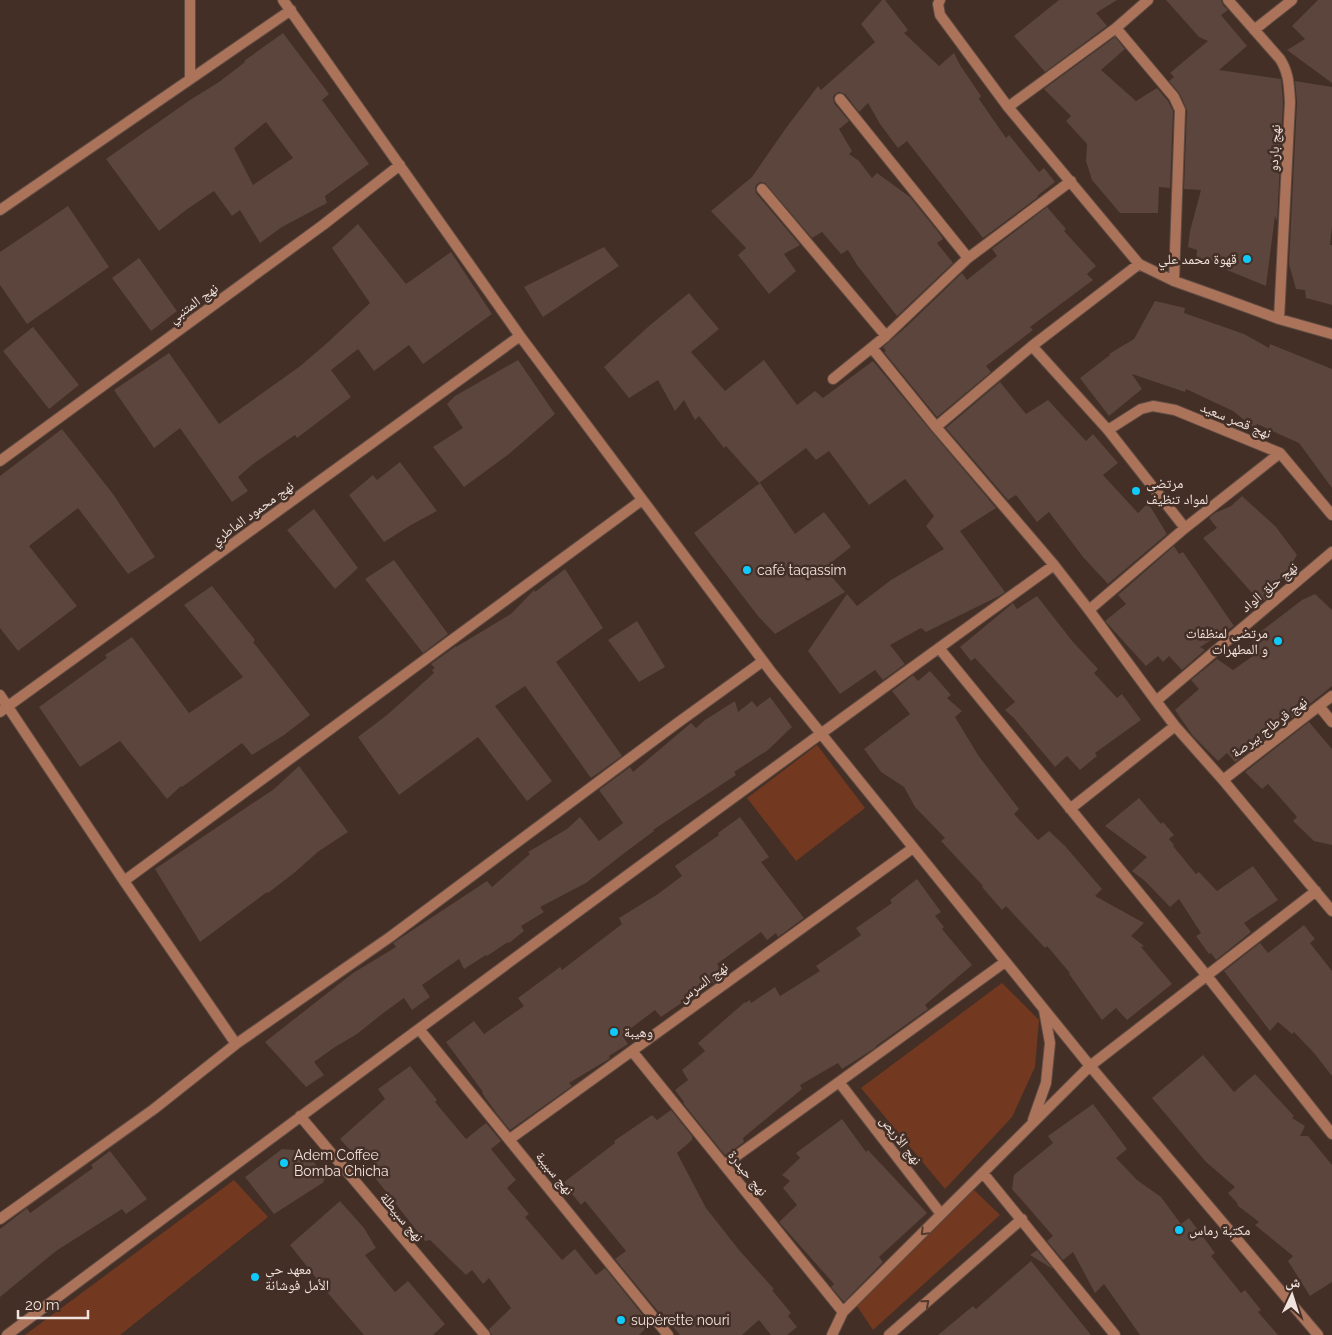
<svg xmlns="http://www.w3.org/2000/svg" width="1332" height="1335" font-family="Raleway,'Noto Naskh Arabic',sans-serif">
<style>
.green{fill:#723920}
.building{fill:#5b453c;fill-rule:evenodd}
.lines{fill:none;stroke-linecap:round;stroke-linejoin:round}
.minor-casing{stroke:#5f4c43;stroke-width:12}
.minor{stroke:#ac735b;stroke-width:10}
.oneway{stroke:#53392e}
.poi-dot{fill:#0fcafa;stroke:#432f26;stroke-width:2}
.labels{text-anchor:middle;stroke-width:5;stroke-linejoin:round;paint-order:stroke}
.street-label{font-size:14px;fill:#f0e2dc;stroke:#432f26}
.poi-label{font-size:14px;fill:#f0e2dc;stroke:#432f26;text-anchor:start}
</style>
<rect width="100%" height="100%" fill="#432f26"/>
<path class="green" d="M817,745L865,808L796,861L747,798Z
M1002,983L1039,1020L1035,1067L1012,1117L945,1189L861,1088Z
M234,1180L268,1217L120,1335H25Z
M974,1190L1000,1215L873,1330L857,1306Z"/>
<path class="building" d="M882,0H885L908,30L904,33L939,66L954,53L960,65L981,96L979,99L1006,138L1009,135L1039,172L1044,168L1055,182L1037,196L1038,197L983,238L907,141L898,148L880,124L868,103L859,112L845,94L839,92L835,94L833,97L834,103L849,121L839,129L852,151L849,154L859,161L872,178L877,173L910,197L939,233L943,239L937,243L953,263L897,316L857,265L848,250L841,254L822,232L812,238L765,183L760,182L757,184L755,187L756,193L800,245L784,254L796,271L769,294L738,255L746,248L711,211L752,177L786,128L818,86L821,90L875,42L861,24Z
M1059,0H1117L1096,13L1107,26L1045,72L1014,36Z
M1166,0H1221L1223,5L1228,10L1221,15L1247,46L1219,70L1281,79L1283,102L1277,222L1275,216L1266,286L1227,270V264L1196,262L1197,250L1188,247L1190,231L1201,190L1184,189L1187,110L1180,94L1169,81L1174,77L1170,73L1208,41L1199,37Z
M1318,0H1332V83L1287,50L1305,39L1292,26Z
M283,33L329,94L322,100L369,164L325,196L327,203L282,227L260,243L240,210L232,216L214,191L186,210L159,231L106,159L190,100L219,82L245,62L244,61ZM266,122L293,158L253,185L234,148Z
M1115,37L1125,49L1101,70L1136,101L1157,88L1168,101L1173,111L1170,188L1159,187L1158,213H1120L1092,180L1086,161L1087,144L1066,121L1071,116L1044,89Z
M1295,81L1332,87V226L1330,245H1332V305L1306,298L1305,290L1296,289L1289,264L1297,102Z
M68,206L109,267L27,324L0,285V252Z
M1047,207L1066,229L1064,231L1096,266L1087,274L1093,280L1030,327L1033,330L986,366L991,372L937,417L884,352L886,351L883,347L906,327L962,273L967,280L997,256L992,249Z
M358,224L406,284L451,252L492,314L423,364L409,345L374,371L358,349L331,370L351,397L297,438L295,435L253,464L238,477L248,491L232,502L180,428L154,448L114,390L169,353L219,424L299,367L326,344L370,303L332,248Z
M604,247L619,266L543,317L524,287Z
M139,258L177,311L151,331L112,278Z
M689,293L719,329L691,352L725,391L764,360L797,405L815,391L823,398L873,361L931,431L996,508L960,531L1005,592L999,596L926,632L921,628L890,645L905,664L883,680L875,670L840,694L808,651L847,594L857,606L891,580L944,549L926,526L934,516L905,479L869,505L829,451L816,460L806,448L759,483L726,446L724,448L699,416L695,420L684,400L675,411L658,380L629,398L604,367L649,326Z
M1155,301L1185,308L1184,313L1244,334L1269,348L1270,344L1332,369V488L1299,443L1257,424L1255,429L1233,411L1186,389L1185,392L1132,374L1142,389L1109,416L1080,378L1110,355L1109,354L1134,339Z
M33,327L79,385L49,409L3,351Z
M518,360L555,414L509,454L464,487L433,447L463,428L447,404L455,396Z
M1000,382L1026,414L1048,400L1086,441L1093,434L1118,463L1103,475L1138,513L1148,503L1167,534L1108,584L1083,557L1049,512L1037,522L1016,495L1008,500L946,428Z
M62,429L113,494L155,557L128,574L78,508L29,546L77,606L18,651L0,628V476Z
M400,462L437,511L411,525L384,542L349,495L373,475L377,480Z
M760,483L795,534L824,512L851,547L824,568L845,592L775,634L758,616L694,533Z
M1242,496L1276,527L1297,555L1274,592L1261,603L1203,538L1217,528L1209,518L1215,513L1231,506Z
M314,509L358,568L335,589L287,530Z
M1174,546L1179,554L1183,552L1234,626L1200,647L1205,650L1182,670L1169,656L1163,662L1158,656L1146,666L1105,621L1126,604L1118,595Z
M394,560L448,634L423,653L365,579Z
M565,569L603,628L556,662L622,756L591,778L525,686L495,706L552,781L527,801L478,737L399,795L358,737L387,715L434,673L432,670L435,668L431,664L456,646V647L511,614L534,590L535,592Z
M212,586L255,640L253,642L310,715L284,735L252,755L242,743L182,787L181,786L167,799L120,741L80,767L39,707L107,658L105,655L132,637L189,713L243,677L184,605Z
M1315,594L1332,610V686L1321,695L1235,762L1227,753L1218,761L1193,736L1175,710L1199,689L1191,680L1217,659L1233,670L1260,651L1251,639L1302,600Z
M1037,596L1073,642L1098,669L1094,673L1117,698L1122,694L1141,720L1095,753L1097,756L1080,770L1067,756L1055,767L1014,718L1005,710L1015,702L975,658L971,661L960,647L1013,603L1017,609Z
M637,621L665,667L639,682L608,640Z
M930,671L951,695L947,698L962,711L955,717L978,755L1019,809L1014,814L1038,840L1049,831L1065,846L1102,889L1095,896L1144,923L1131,936L1144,946L1141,947L1172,984L1127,1020L1116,1008L1102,1020L1069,974L1070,973L1047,946L1045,948L1006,906L1002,910L982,887L983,886L941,841L945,838L915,807L904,787L881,772L864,749L910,714L892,691L913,675L918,681Z
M770,697L792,727L768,750L734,772L736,775L653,830L654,831L627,851L586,883L540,907L544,912L521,926L524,931L509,943L508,942L487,956L486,955L464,969L459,959L422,985L430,997L412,1010L404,998L382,1014L357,1034L335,1047L314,1062L324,1075L306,1087L265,1042L353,973L396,947L393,943L399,939L487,881L492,887L530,854L528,852L567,829L580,817L599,841L623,823L599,790L630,767L633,772L691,723L696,728L705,720L735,701L738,712L752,701L757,707Z
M1309,722L1332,749V845L1314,841L1293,821L1297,817L1268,784L1262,789L1245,772Z
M299,766L348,832L319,851L294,873L268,893L267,892L200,942L155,869L274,789Z
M1139,798L1161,824L1163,822L1174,835L1169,839L1174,845L1173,846L1196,874L1199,872L1217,891L1253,866L1278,900L1244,923L1251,932L1216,960L1211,953L1209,954L1196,936L1201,933L1179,899L1170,907L1145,881L1132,871L1147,857L1105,826Z
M740,817L769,857L761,862L804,918L778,937L776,933L767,940L761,932L717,964L725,975L694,997L693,995L661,1017L655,1010L622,1035L628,1044L609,1056L610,1058L609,1059L569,1083L572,1086L510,1130L497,1114L482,1093L483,1092L446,1042L474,1021L484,1034L524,1006L518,998L560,967L562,970L622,924L619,918L658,894L682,876L675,866L719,835L718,833Z
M917,879L941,912L935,916L944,927L942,929L972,965L925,1005L928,1009L876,1046H877L872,1050L842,1069L838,1063L800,1085L802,1089L743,1138L744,1142L726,1155L724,1154L683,1103L684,1102L675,1090L688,1080L682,1070L705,1051L698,1043L745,1002V1003L750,1000L751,1003L775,987L780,996L820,971L816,966L861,935L856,928L892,903L890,900Z
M1304,925L1315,939L1310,943L1332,971V1076L1314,1053L1294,1032L1292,1034L1278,1022L1270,1031L1224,971L1260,943L1268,953Z
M1203,1055L1234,1092L1255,1074L1294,1116L1292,1118L1305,1126L1300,1136H1308L1332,1165V1282L1310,1296L1288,1261L1293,1256L1255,1225L1259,1222L1237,1205L1238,1204L1228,1193L1235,1187L1206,1162L1152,1098Z
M410,1066L437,1100L435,1102L466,1139L486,1123L501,1141L491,1149L516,1180L507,1188L529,1214L525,1217L562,1260L575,1249L596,1275L605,1268L650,1324L639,1335H492L489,1329L511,1308L489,1278L483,1284L472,1270L466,1275L430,1240L425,1241L372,1174L378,1169L367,1155L359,1160L340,1139L385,1099L378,1089Z
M1093,1104L1127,1149L1116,1158L1137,1180L1161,1197L1181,1224L1189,1218L1215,1253L1211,1256L1241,1293L1245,1290L1261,1310L1258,1312L1278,1335H1140L1104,1284L1095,1293L1073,1252L1063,1260L1047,1241L1053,1236L1012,1189L1014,1175L1053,1143L1048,1136Z
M671,1110L692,1136V1140L677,1153L706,1208L739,1250L774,1289L772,1290L791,1313L788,1316L797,1327L787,1335H771L759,1320L742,1335H680L662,1313L661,1315L615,1259L626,1251L585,1201L581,1205L563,1183L615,1143L614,1141L652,1115L657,1120Z
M842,1119L866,1152L868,1150L927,1213L879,1257L883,1262L844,1302L831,1287L834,1284L779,1222L797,1205L783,1188L790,1181L782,1175L800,1158L796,1153Z
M282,1149L306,1151L326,1179L323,1180L324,1182L274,1214L245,1177Z
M110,1151L147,1199L126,1214L122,1209L56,1251L0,1297V1229L27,1208L30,1213L93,1168L91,1165Z
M340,1201L364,1228L376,1248L365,1255L380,1274L395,1292L408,1281L445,1324L433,1335H364L332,1298L290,1245Z
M1037,1250L1053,1269L1030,1255Z
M1031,1261L1091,1335H938L973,1306L976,1309Z"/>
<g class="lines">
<g class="minor-casing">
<path id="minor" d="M190,0V79
M283,0L520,336L772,673L1090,1066L1318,1335
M940,0L938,4L940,15L1008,107L1139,264L1174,281L1219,297L1279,319L1332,334
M1228,0L1280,59C1289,73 1289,86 1290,102L1279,319
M1116,28L1174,97L1180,110L1174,281
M1254,30L1292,0
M840,99L968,258
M1008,107L1116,28L1148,0
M762,189L886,336
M0,210L291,10
M1032,346L1108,430L1185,528
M872,348L936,427L1054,565L1089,610L1156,701L1175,726L1223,780L1332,911
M833,379L886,336L968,258L1071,181
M936,427L1032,346L1139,264
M1108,430L1141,409L1153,406L1175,410L1280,453L1332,515
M0,461L323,225L400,165
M1089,610L1185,528L1280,453
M939,648L1207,976L1332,1134
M0,695L124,881L236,1044
M1156,701L1332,552
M1319,706L1332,722
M0,712L520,336
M1223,780L1332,696
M1070,809L1175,726
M124,881L642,500
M419,1029L668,1335
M632,1051L843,1312
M839,1082L941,1214
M300,1116L485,1335
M1033,1120L1046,1083L1050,1043L1044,1010
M510,1139L913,848
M724,1165L1005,962
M983,1173L1115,1335
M0,1219L154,1109L236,1044L390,937L676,724L763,661
M7,1335C354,1076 702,818 1054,565
M832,1335L843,1312L1090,1066L1316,891
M889,1335L1022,1219"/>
</g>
<use href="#minor" class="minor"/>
</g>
<defs><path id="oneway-chevron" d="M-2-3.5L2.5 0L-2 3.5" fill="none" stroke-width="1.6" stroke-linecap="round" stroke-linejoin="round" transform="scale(1.25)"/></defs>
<g class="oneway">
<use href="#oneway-chevron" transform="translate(924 1232) rotate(135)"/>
<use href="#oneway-chevron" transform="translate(926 1303) rotate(-41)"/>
</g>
<g class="poi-dot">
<circle cx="1247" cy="259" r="5"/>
<circle cx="1136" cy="491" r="5"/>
<circle cx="747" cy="570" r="5"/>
<circle cx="1278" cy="641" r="5"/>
<circle cx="614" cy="1032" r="5"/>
<circle cx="284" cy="1163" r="5"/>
<circle cx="1179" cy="1230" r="5"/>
<circle cx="255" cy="1277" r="5"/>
<circle cx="621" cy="1320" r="5"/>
</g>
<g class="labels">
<g class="street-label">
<text transform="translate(1274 148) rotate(-87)" y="5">نهج باردو</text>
<text transform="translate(193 303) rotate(-36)" y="5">نهج المتنبي</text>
<text transform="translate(1236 420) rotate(22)" y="5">نهج قصر سعيد</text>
<text transform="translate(252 513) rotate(-36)" y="5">نهج محمود الماطري</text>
<text transform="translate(1269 587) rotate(-40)" y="5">نهج حلق الواد</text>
<text transform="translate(1269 727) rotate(-37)" y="5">نهج قرطاج بيرصة</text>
<text transform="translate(703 982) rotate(-36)" y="5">نهج السرس</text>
<text transform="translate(901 1140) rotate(52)" y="5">نهج الأريص</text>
<text transform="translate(555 1173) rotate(51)" y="5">نهج سبيبة</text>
<text transform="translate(748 1173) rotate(51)" y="5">نهج حيدرة</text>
<text transform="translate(402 1217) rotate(50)" y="5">نهج سبيطلة</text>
</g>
<g class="poi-label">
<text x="1237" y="264" text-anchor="end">قهوة محمد علي</text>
<text x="1146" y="488">مرتضى<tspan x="1146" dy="16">لمواد تنظيف</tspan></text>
<text x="757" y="575">café taqassim</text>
<text x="1268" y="638" text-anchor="end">مرتضى لمنظفات<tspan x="1268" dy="16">و المطهرات</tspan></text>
<text x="624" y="1037">وهيبة</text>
<text x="294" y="1160">Adem Coffee<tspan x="294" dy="16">Bomba Chicha</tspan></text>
<text x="1189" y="1235">مكتبة رماس</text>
<text x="265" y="1274">معهد حي<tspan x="265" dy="16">الأمل فوشانة</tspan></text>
<text x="631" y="1325">supérette nouri</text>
</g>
</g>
<g transform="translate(1292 1295) rotate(4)" stroke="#432f26" stroke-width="4" paint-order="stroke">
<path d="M0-4L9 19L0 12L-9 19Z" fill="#f0e2dc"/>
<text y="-8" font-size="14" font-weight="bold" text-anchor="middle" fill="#f0e2dc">ش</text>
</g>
<path d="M18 1310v8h70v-8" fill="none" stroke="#f0e2dc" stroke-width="2.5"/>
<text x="25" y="1310" font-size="15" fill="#f0e2dc" stroke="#432f26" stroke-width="4" paint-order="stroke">20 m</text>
</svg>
